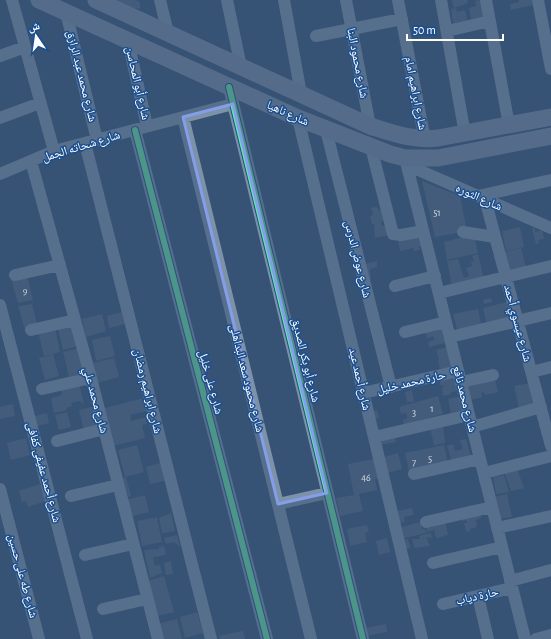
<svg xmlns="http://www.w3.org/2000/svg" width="551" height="639" font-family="'Alegreya Sans','Noto Naskh Arabic',sans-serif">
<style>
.building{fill:#526984}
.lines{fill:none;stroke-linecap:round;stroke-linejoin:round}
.minor{stroke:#7d92a8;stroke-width:12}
.secondary{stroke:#798da4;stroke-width:17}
.cycleway-casing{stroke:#1b4f8f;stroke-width:8}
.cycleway{stroke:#66e7a1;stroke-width:6}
.marked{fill:none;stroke:#839eea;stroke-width:3;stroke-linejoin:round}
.labels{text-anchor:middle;stroke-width:3;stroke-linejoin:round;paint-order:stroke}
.number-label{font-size:10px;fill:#d4dae0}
.street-label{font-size:12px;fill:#fff;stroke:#1b4f8f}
</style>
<rect width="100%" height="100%" fill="#365274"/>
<path class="building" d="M105,0H135L140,2V9L103,3Z
M452,0H467L468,3L454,8Z
M479,0H483L487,16L471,19L469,8L476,6L475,1Z
M519,0H532L533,5L511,10L510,4L519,2Z
M456,8L457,12L465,10L467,20L453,23L451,9Z
M422,181L460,196L467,231L435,237Z
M377,207L378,210L384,209L387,220L381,221L382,226L387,225L389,235L375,238L374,224H372L370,216L373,215L371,208Z
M520,227L524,247L506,251L502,231Z
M532,228H535V232L542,230L544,239L538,240L539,243L536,244Z
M474,234L478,253L447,260L444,242Z
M420,235L423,246L419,247L420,250L414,251L413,248L400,251L398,240Z
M521,248L526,268L509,272L504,252Z
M478,254L484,279L452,286L447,261L458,259L464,278L469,276L466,268L472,266L471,262L474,261L472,256Z
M377,261V267L370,269L371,279L365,280L361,265Z
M27,275L33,300L18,303L11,279Z
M491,298L492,302L484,304L483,300Z
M511,301L515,319L487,325L483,308Z
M32,304L37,324L25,330L18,306Z
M478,309L482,327L458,333L453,314Z
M126,311L129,323L109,328L107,316Z
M102,314L106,331L86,337L82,319Z
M73,325L78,346L63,350L58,329Z
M441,327L445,343L429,347L428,342L434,340L433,336L427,339L425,331Z
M55,328L60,352L53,354L59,376L45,380L39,358L51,355L44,356L38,332Z
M110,336L115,356L96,361L92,340Z
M447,347L455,366L440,369L438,360H439L436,350Z
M79,348L85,373L69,377L63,352Z
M114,358L119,377L97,383L92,363Z
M458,372L462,391H456L451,392V394L443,396L442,388L445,385L441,386L439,377Z
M494,376L498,392L485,395L484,392L481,393L482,397L467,401L463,384Z
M79,383L84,404L79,401L71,403L72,406L66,408L67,410L54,413L51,398L62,395L61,388Z
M530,383L535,404L519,408L514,386Z
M412,390L414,402H407L405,392Z
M438,396L443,414L404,425L403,420L407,418L406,413L401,414L399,407Z
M461,396L464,410L451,413L448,399Z
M148,397L151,410L130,415L131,421L150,416L151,420L146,421L147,424L142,425L145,438L113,446L105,408Z
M13,404L15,416L0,419V407Z
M95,406L101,427L84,431L79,410Z
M377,410L379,418L372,419L370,412Z
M67,412L71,427L59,430L55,415Z
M47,413L49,423L34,427L31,417Z
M443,424L445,443L434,445L430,427Z
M394,434L396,442L379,445L378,437Z
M26,438L30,455L11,460L7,443Z
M466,439L471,458L452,463L447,446L453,444L455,451L463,449L460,440Z
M137,445L144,472L125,477L118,450Z
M444,445L448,463L409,471L405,453Z
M398,453L402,469L384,474V457Z
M374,459L378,479H375L377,490L359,494L363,511L340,516L336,498L354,495L348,464Z
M163,462L168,480L150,484L146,467Z
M517,469L524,488L511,491L504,472Z
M504,475L509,492L496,494L493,477Z
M126,477L131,496L128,497L123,478Z
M40,484L46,501L28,507L26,501L22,502L19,491Z
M507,494L512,517L499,519L494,497Z
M145,495L149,512L129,517L125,500Z
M412,508L414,515L404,517L405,522L396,524L393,512Z
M480,511L481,518L476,520L477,527L470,529V531L466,532L464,523H467L466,520L462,521L461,515Z
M171,513L175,531L162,533L159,518Z
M157,517L162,542L142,546L137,521Z
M445,519L448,535L436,538L434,530L427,532L425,523Z
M420,522L422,529H425L426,533L401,539L398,528Z
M367,525L369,532L365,533L367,542L350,546L347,529Z
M431,533L432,538L426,537L430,546L414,548L412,539H420L419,536Z
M177,535L180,547L174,542L166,544L164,538Z
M387,538L390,552L379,555L376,541Z
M408,539L411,548L405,549L403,540Z
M164,546L166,555L153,557L155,566L160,565L162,573L150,578L144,550L159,549V547Z
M171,561L173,574L166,575L164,563Z
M164,576L174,612L153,617L143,582Z
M197,612L203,633L185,638L180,617Z
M177,619L182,639H161L157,624Z
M386,624L387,632L366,636L365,628Z
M243,631L245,639H220L219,636Z"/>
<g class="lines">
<path class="minor" d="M12,0L54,151
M160,0L168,33
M227,0L241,67
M284,0L301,94
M346,0L370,126
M398,0L425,140
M441,0L465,134
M486,0L509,125
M538,0L551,69
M66,12L97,140
M447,31L490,21
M316,36L402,19
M128,41L147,126
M0,56L25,47
M229,87L363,639
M183,117L311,639
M0,118L40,103
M298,118L422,639
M135,130L267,639
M326,130L391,387
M85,143L211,639
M371,147L393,234L401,235L423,231
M405,158L525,639
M31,161L91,378L158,639
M407,165L551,228
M0,174L54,151L233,104
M478,196L551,180
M485,199L551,446
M463,232L495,237
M15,275L60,265
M395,286L435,276
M439,293L551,266
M0,305L87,639
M31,330L75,320
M405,332L446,322
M450,337L551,313
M532,372L551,367
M461,382L493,375
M42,389L91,378
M363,393L458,371
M472,427L541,407
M374,437L469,415
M57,441L104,429
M484,473L551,456
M414,474L480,459
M0,489L39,639
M71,496L118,485
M278,504L327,493
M426,522L492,507
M497,528L551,516
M85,555L133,544
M433,563L502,547
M510,581L551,570
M478,596L488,639
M443,604L512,588
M103,609L147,599
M536,639L551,635"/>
<path class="secondary" d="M39,0L298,118L390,154L405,158H438L551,136
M96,0L370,126C393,133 413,141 438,138L551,117"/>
<g class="cycleway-casing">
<path id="cycleway" d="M229,87L363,639
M135,130L267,639"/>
</g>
<use href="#cycleway" class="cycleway"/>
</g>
<path d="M0 0H551V639H0ZM233,104L327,493L278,504L183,117Z" fill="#365274" fill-opacity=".55" fill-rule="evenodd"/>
<path class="marked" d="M233,104L327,493L278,504L183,117Z"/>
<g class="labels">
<g class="number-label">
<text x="437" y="216">51</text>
<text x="25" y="294">9</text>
<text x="432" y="412">1</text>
<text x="414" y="416">3</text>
<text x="430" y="462">5</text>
<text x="414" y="466">7</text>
<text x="366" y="481">46</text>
</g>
<g class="street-label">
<text transform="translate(358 63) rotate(79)" y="4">شارع محمود البنا</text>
<text transform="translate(82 76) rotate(76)" y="4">شارع محمد عبد الرازق</text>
<text transform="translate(138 83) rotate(77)" y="4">شارع أبو المحاسن</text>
<text transform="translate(416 93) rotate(79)" y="4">شارع ابراهيم امام</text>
<text transform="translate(288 113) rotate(24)" y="4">شارع ناهيا</text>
<text transform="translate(81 146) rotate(-17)" y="4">شارع شحاته الجمل</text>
<text transform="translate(479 197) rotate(24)" y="4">شارع الثوره</text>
<text transform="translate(358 259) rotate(76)" y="4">شارع عوض الدرس</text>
<text transform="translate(518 323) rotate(75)" y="4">شارع عيسوي أحمد</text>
<text transform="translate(306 360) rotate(76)" y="4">شارع أبو بكر الصديق</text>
<text transform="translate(247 378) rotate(76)" y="4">شارع محمود سعد البداهلى</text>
<text transform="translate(360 379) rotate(77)" y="4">شارع أحمد عيد</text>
<text transform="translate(211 382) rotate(75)" y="4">شارع على خليل</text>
<text transform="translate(411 382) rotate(-13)" y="4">حارة محمد خليل</text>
<text transform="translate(148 391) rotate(76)" y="4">شارع ابراهيم رمضان</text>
<text transform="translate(465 399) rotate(76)" y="4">شارع محمد نافع</text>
<text transform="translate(96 400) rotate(75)" y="4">شارع محمد علي</text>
<text transform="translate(44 472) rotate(75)" y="4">شارع أحمد عفيفى كفافى</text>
<text transform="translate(23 576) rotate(75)" y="4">شارع طه على حسين</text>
<text transform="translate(477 596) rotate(-13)" y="4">حارة دياب</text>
</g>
</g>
<g transform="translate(36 36) rotate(347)" stroke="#1b4f8f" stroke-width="3" paint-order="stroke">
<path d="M0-3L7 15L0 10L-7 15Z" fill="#ffffff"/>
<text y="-6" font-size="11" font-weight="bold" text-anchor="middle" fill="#ffffff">ش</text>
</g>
<path d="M407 34v6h96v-6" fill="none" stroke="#ffffff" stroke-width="2"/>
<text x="413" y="34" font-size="12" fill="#ffffff" stroke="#1b4f8f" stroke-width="3" paint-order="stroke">50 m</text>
</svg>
